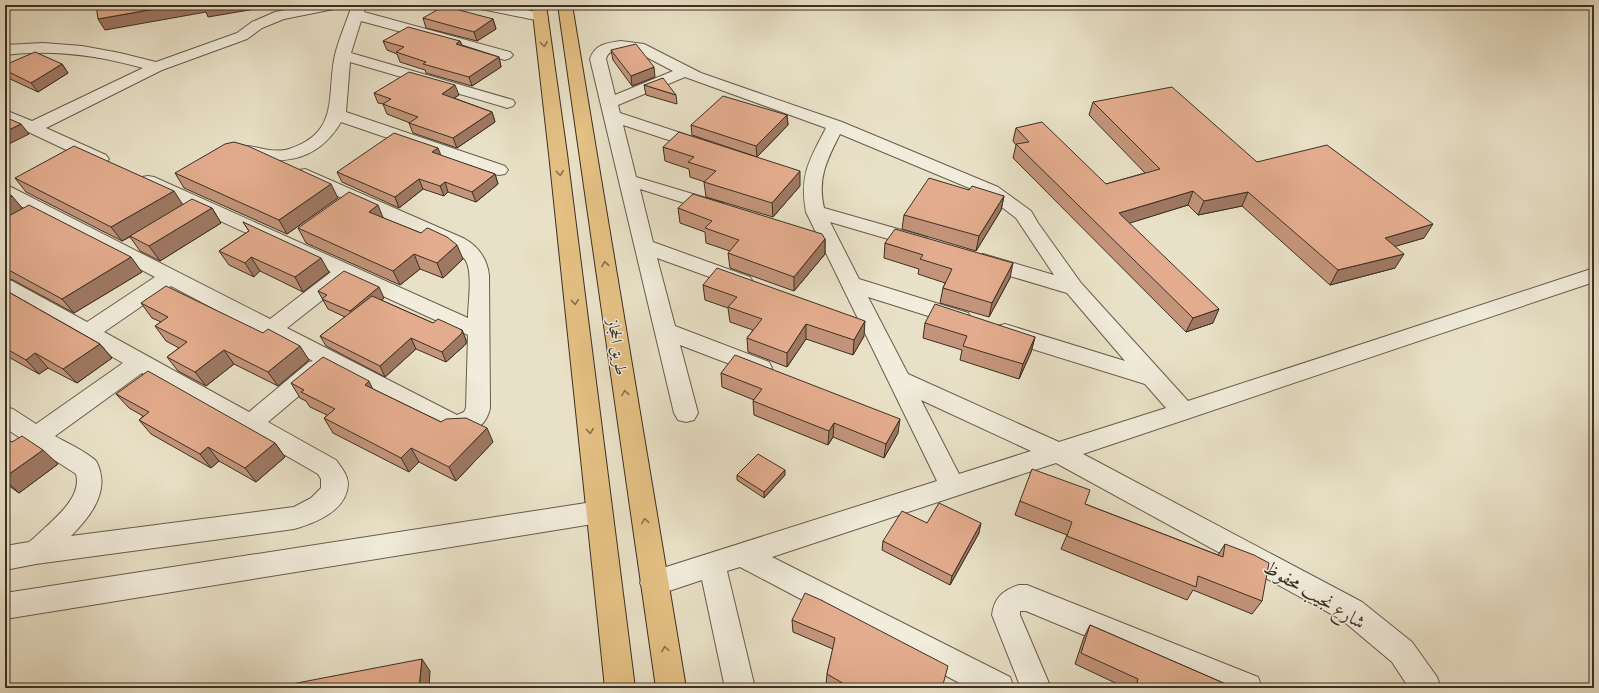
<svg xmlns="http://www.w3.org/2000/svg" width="1599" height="693" font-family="'EB Garamond',Amiri,serif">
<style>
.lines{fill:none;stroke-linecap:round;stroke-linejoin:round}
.street-casing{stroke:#675c4c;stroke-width:2}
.primary-casing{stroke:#3c3023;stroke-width:2}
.street{fill:#f1ecdb;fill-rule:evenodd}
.primary{fill:#e4c084;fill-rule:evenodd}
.wall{fill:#c3947a;stroke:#3c3023}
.shaded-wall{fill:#9f7863;stroke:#3c3023}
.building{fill:#e3ac8e;stroke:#3c3023}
.oneway{stroke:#88714f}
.labels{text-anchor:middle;stroke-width:3;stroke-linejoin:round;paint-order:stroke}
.street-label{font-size:16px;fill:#3c3023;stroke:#f1ecdb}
.near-street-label{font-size:19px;fill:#3c3023;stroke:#f1ecdb}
</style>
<rect width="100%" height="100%" fill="#e9e1c7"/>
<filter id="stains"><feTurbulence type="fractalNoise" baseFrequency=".005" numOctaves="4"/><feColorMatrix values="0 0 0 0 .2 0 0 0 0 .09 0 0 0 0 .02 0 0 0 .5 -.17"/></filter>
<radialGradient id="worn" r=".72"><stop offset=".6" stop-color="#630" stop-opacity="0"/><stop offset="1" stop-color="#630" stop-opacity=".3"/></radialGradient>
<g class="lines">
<g class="street-casing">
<path id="street" d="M311,5H341L339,8L284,19L262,28L247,39L162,70L46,128L106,155L109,159L106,163L100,164L94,163L5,121V110L32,121L143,68C97,55 52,49 5,55V45L43,43L82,46L120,53L156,62L237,33L252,22L275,12Z
M352,5H366L364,12L510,52L513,55L510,58L505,60L361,21L351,53L513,100L515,103L513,106L507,108L501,106L350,62L346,112L505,166L508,170L505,174L499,175L493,174L341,122C315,166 276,165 232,154L229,150L232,146C251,142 270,155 289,149C341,132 326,95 335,55C339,38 347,21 352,5Z
M474,5H502L546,14L548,17L546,20L541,21L476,8Z
M621,41L644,44L701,73L842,122L998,187L1031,211L1038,223L1081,283L1188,401L1594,268V282L1083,454L1362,602L1412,642L1437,677L1441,688H1409L1392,662L1342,620L1056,463L772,557L1010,677L1014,688H969L740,567L727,571L755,688H725L702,580L654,596L644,592L640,583L644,574L937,481L806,212C799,175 810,159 826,128L685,77L618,105L620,113L708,142L711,146L708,150L702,151L623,125L636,177L723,203L725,207L723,211L716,213L640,189L653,242L750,277L753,282L750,287L743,289L657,258L675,326L769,362L772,368L769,374L761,376L680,345L698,413L694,420L686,422L678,420L674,413L590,59C595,44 607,43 621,41ZM621,49L635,51L673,71L615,95L606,59C608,51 614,51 621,49ZM840,134L986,195L1016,218L1054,275L983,254L976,256L973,261L976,266L1067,293L1125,361L1005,324L997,326L994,332L997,338L1145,384L1166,408L1059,442L908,374L868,297L960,326L968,323L971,318L968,313L859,279L830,222L919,248L926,247L929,242L926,237L824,208C817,178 827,160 840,134ZM921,400L1031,451L959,474Z
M305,169L463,238C478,246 487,258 489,275L490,408C485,432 464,436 444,430L328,369L325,374L268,422L336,460C341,467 348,475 348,484C347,511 315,523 294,529L36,564L5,570V546L29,542L34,538C50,522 83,499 76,474L5,428V407L13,409L36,424L123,363L5,295V279L12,281L87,322L155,277L5,198V185L11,187L270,319L331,272L142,185L139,181L142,177L148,176L154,177L468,318C468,303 473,274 466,261C462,255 455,251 449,248L299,178L296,174L299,170ZM348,280L468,335L466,408L464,412L457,415L287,328ZM171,286L313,361L309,362L249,412L104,332ZM142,373L318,474L321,479V488L311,498L294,507L71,536C88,519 107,496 100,471C99,468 98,463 95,460C85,451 67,443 55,436Z
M599,501L608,504L612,512L608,520L599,523L5,619V593Z
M1019,585H1027L1037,589L1258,677L1262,688H1211L1026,611H1020V615L1051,688H1021L992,615C994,598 1003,590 1019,585Z"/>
</g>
<g class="primary-casing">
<path id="primary" d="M532,5H546L567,154L635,688H605L549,154Z
M558,5H572L686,688H656Z"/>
</g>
<use href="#street" class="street"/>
<use href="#primary" class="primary"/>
</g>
<path class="wall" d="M423,18L493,19L496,29L477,41L426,28Z
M383,41H460L462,45L499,57L501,67L472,86L426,73L425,70L400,62L397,54L387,50Z
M611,50L655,77L632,86L613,60Z
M62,64L68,73L38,92L6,77L5,76V65Z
M644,85L676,95L677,104L646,95Z
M374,93L459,95L454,98L492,112L495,122L457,148L413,133L409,123H410L387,114L383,104L378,103Z
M1093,102L1257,162L1424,238L1395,246V268L1330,285L1242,206L1198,215L1188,205L1129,223L1213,323L1186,332L1013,158L1016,145L1013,141L1016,128L1106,184L1145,173L1089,115Z
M787,115L788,125L757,157L692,135L691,125Z
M663,147L800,186L773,217L706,197L704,182H705L690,177L689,169L665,161Z
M441,156L495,174L498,184L476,202L448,192L444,196L423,189L399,208L342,182L337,172Z
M175,173L338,198L287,234L184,188Z
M15,178L183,205L212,208L221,223L160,261L140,251L130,237L122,241L26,192Z
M969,190L1004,196L1001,210L976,251L902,229L904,215Z
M5,192L23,209L142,272L74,313L13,280L5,278Z
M678,208L825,239V254L794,291L730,268L728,253L730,251L706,243L705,232L680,223Z
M383,218L421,233L463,259L443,278L420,269L400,285L306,243L298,228Z
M243,222L329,272L303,292L260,271L254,277L229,265L219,251L249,231Z
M885,243L1010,278L989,317L940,303L943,288L945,283L918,274L919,269L884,258Z
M703,285L864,336L853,355L806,339L787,367L748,352L747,338L753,330L730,322L728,308L705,300Z
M5,290L100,344L112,358L77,383L48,368L39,374L5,355Z
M318,291L384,298L381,300L433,323L462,330L466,340V344L446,362L416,349L385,377L326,346L320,336L345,317L328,309Z
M141,303L309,360L278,386L234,364L206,386L178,371L167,357L179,348L166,341L155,326L161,322L152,318Z
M925,323L1035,337L1031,352L1019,379L960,360L962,350L923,338Z
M721,373L898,433L884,458L833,437L828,445L754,415L753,401L754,400L722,387Z
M291,383L373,389L441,422L493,442L456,481L419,462L409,472L333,433L324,418L327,415L310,407L306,401L300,398Z
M116,394L275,443L285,457L256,482L219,461L211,468L151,434L139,420L143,416L129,408Z
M5,438L12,442L58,464L19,493L5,483Z
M737,475H785L764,498L737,480Z
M1020,501L1085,504L1218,555L1225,544L1262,601L1252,614L1193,590L1187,600L1061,549L1067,535L1015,515Z
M927,523L979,533L950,585L882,550L883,541Z
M821,600L942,688H832L826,685L827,674L833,649L793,632L792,620Z
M1090,625L1235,688H1126L1075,664L1084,637Z"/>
<path class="shaded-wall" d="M177,5H262L261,8L208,17L206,12L105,30L98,19Z
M493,19L496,29L477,41L474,32Z
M460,41L463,50L456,44Z
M499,57L501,67L472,86L469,77Z
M62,64L68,73L38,92L31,83Z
M654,67L655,77L632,86L631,76Z
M455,85L459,95L445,104L442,94Z
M492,112L495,122L457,148L453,138Z
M787,115L788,125L757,157L756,146Z
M21,124L29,134L5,146V132Z
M438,148L442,158L432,152Z
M800,171V186L773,217L772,203Z
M495,174L498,184L476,202L472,192Z
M419,179L423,189L399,208L395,197Z
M445,182L448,192L444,196L440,186Z
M331,184L338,198L287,234L279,220Z
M174,191L183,205L122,241L111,227Z
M1193,191L1188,205L1114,228L1119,213Z
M1248,192L1242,206L1198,215L1204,201Z
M12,196L24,210L5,220V199Z
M1004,196L1001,210L976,251L979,236Z
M378,205L384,220L369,212Z
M212,208L221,223L160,261L149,246Z
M1433,224L1424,238L1376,252L1385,238Z
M825,239V254L794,291V277Z
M457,245L463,259L443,278L437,263Z
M414,254L420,269L400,285L393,271Z
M1404,254L1395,268L1330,285L1338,270Z
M131,257L142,272L74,313L62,299Z
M251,257L260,271L254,277L245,263Z
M321,258L329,272L303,292L295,277Z
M1013,263L1010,278L989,317L992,303Z
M379,287L384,298L355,321L350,311Z
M1219,309L1213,323L1186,332L1193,318Z
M865,321L864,336L853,355L854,340Z
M806,324V339L787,367V353Z
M462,330L466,340V344L446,362L442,352Z
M1035,337L1031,352L1019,379L1023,364Z
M411,338L416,349L385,377L380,366Z
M100,344L112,358L77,383L63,369Z
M300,346L309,360L278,386L268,372Z
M224,350L234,364L206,386L195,372Z
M35,353L48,368L39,374L26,360Z
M369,381L376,396L365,385Z
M900,419L898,433L884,458L886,444Z
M834,423L833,437L828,445L829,431Z
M487,428L493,442L456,481L449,467Z
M275,443L285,457L256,482L245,468Z
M208,447L219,461L211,468L200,454Z
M411,448L419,462L409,472L401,458Z
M43,450L58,464L19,493L5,480V477Z
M785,470V475L764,498V492Z
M981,523L979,533L950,585L952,576Z
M422,659L430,671L429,688H419Z"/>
<path class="building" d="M96,5H177L98,19Z
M444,6L493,19L474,32L423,18Z
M408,27L460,41L456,44L499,57L469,77L423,64L426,62L396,52L404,47L383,41Z
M636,44L654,67L631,76L611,50Z
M35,52L62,64L31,83L5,70V65Z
M409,72L455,85L442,94L492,112L453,138L409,123L418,117L383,104L391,99L374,93Z
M663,78L676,95L644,85Z
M1172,87L1257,162L1327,145L1433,224L1385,238L1404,254L1338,270L1248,192L1204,201L1193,191L1119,213L1219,309L1193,318L1016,144L1029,142L1016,128L1042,122L1106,184L1160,169L1093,102Z
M723,96L787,115L756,146L691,125Z
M5,117L21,124L5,132Z
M679,132L800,171L772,203L704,182L716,171L688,162L694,157L663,147Z
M394,133L438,148L432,152L495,174L472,192L445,182L440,186L419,179L395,197L337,172Z
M234,142L248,146L331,184L279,220L175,173L225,144Z
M74,146L174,191L111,227L15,178Z
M929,178L969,190L972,186L1004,196L979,236L904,215Z
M5,192L12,196L5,199Z
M349,192L378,205L369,212L421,233L427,228L430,229L447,237L457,245L437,263L414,254L393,271L298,228Z
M693,194L822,234L825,239L794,277L728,253L739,240L705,228L712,221L678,208Z
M192,199L212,208L149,246L130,236Z
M29,205L131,257L62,299L5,268V218Z
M243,222L321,258L295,277L251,257L245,263L219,251L249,231Z
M895,229L1013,263L992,303L943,288L952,269L920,259L923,255L885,243Z
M717,268L865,321L854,340L806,324L787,353L747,338L762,319L728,307L737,297L703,285Z
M344,271L379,287L350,311L322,299L327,295L318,291Z
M166,286L263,333L268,329L300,346L268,372L224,350L195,372L167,357L187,342L155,326L168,317L141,303Z
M5,290L100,344L63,369L35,353L26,360L5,348Z
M372,296L433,323L438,319L462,330V333L442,352L411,338L380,366L320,336Z
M935,304L1035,337L1023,364L963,346L967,336L925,323Z
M735,355L900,419L886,444L834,423L829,431L753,401L762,389L721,373Z
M323,357L369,381L365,385L441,422L446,419L466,418L487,428L449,467L411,448L401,458L324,418L335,409L301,392L304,390L291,383Z
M148,371L275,443L245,468L208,447L200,454L139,420L149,412L116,394Z
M22,436L43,450L5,477V438L12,442Z
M758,454L785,470L764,492L737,475Z
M1032,469L1090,490L1085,504L1223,557L1225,544L1254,555L1269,563L1262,601L1198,576L1196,587L1067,536L1072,522L1020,501Z
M939,503L981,523L952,576L883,541L902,511L927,523Z
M805,593L821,600L948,666L942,688H851L827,674L835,638L792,620Z
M1090,625L1235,688H1135L1138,679L1081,653Z
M422,659L419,688H271Z"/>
<defs><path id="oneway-chevron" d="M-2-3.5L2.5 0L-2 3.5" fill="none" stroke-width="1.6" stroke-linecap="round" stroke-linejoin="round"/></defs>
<g class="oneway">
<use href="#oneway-chevron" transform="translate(544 44) rotate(83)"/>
<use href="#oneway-chevron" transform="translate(560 173) rotate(84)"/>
<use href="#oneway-chevron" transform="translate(605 264) rotate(-99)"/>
<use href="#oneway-chevron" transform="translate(575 302) rotate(84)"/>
<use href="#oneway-chevron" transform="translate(625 393) rotate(-99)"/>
<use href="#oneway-chevron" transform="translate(590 431) rotate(84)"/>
<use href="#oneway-chevron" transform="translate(645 521) rotate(-99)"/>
<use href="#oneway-chevron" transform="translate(665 649) rotate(-99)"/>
</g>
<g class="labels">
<g class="street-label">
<text transform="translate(618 347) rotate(81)" y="6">طريق الحجاز</text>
</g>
<g class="near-street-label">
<text transform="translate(1315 594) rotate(31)" y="7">شارع نجيب محفوظ</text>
</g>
</g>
<rect width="1599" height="693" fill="none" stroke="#e9e1c7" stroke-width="20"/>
<rect x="6" y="6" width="1587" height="681" fill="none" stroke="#3c3023" stroke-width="2"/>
<rect x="10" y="10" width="1579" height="673" fill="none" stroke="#3c3023"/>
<rect width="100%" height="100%" filter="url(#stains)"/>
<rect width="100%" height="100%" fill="url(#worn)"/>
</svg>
